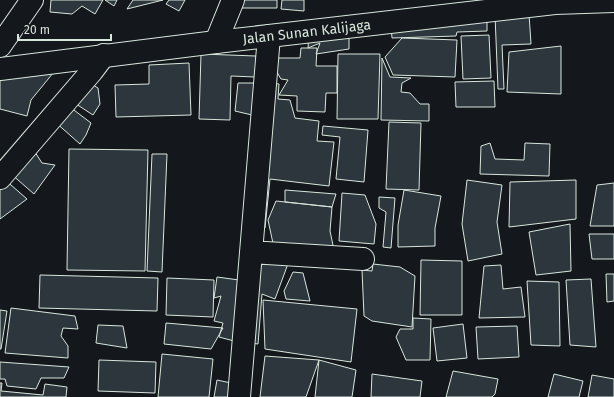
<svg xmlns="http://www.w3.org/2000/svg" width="614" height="397" font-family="'Fira Sans',sans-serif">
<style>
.building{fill:#2c363c;stroke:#d8e6dc}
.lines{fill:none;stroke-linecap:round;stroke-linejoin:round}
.street-casing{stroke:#d8e6dc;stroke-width:24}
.secondary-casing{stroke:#d8e6dc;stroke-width:24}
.street{stroke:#14181c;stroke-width:22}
.secondary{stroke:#14181c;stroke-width:22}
.labels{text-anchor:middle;stroke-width:3;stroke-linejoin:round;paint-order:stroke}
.street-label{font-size:14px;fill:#d8e6dc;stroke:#14181c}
</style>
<rect width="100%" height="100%" fill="#14181c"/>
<path class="building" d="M51,0H103L95,14L82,6L72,14L50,12Z
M105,0H117L114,6Z
M133,0H163L127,9Z
M169,0H185L179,11L166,4Z
M242,0H277V8H242Z
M282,0H304V11L281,9Z
M529,14L531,44L502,45L504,89H498L495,15Z
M487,22V31L457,32L456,36L392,38L391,25Z
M349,30V49L316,54L320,43L308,48L309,34Z
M489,35L491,78L463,79L461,36Z
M402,38L457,40L455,77L393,75L385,57Z
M561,46V94L507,92L509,52Z
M301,48H317L316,66H337V93H326L325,112L297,111V96L279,95L288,80L281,79L275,69L279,58H300Z
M201,54L256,56L255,77L231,76L230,120L199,119Z
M338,54H380L378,119H337Z
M382,58L390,77L411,78L402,83L401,92L410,93L420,104H429V121L381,120Z
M189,63L191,115L116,117L115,85L149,84V65Z
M58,67L31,100L27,116L0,109V74Z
M86,81L98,88L100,104L93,115L70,100Z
M494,81L495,107H456L455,82Z
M238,83H254L252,115L235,111Z
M272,83L279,84L278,99L290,100L295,118L319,121L317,141L334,142L329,186L270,179L265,228L257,227Z
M66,104L91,123L86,135L80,144L54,121Z
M389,122L421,123L419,190L386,189Z
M323,126L368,130L364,182L336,179L340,137L322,135Z
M490,143L495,159L524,160L525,143L550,144L549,176L480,174L481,146Z
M33,149L42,163L55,165L34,194L10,173Z
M69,149L148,150L145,271L67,270Z
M152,154H167L162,272L147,271Z
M3,178L27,199L0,219V181Z
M467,180L502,185L497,222L502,254L468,261L462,224Z
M576,180V219L509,227L510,182Z
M614,183V226H590L597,185Z
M285,190L336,194L332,207L285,202Z
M404,190L441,196L435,228V246L398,247V225Z
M342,193L365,195L376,224L374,244L339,241Z
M379,197L395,198L391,248L383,247L386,212L379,208Z
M276,201L332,207L330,231L334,250L274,248L268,220Z
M570,224L571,271L536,275L529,232Z
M589,234H614V259H592Z
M258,259L289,261L275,299L262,294L258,344L251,343Z
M421,260L462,261V315H420Z
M373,264L400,267L415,276L412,327L372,321L364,316L362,270L372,271Z
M501,265L503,289L521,287L525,317L479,318L484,266Z
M293,272L303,273L310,301L286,299L284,291Z
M606,274H614V301L607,302Z
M40,275L158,278L157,311L39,308Z
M217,277L239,280L234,341L219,337L223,323L214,321L221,296L214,298Z
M167,278L214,280L213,317L166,315Z
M591,279L596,347L570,345L566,280Z
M527,281L559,282L560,346L531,345Z
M263,300L357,309L351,362L265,349Z
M11,308L75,316L78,329L63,328L61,336L68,346V358L5,353Z
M0,310L7,311L1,349H0Z
M413,318L431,319L430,360H406L396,337L400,329H413Z
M166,323L223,328L211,349L164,344Z
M463,324L467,358L437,361L433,328Z
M98,325L123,326L127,348L96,343Z
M517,326L519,357L478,359L476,327Z
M162,354L213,359L209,397H158Z
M265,356L319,360L306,397H260Z
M99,360L156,362L155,393L98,391Z
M319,360L356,370L352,397H315Z
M0,362L69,367L64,378H41L36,389L7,386L5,379H0Z
M453,371L498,379L495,394L492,397H446Z
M372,374L422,381L420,397H371Z
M554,374L583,381L579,397H548Z
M592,375L614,379V397H588Z
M217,380L231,383L228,397H214Z
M0,383H2L1,391L43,395L45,384L67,387L66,397H0Z"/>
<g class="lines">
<g class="street-casing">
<path id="street" d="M216,42L233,0
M0,46L32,0
M0,178L92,71L104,55
M251,252L363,259
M239,397L269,36"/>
</g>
<g class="secondary-casing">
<g id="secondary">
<path id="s1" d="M0,69L216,42L269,36L555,3L614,1"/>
</g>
</g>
<use href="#street" class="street"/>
<use href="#secondary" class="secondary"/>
</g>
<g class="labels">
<g class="street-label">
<text dy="5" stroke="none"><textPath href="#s1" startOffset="309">Jalan Sunan Kalijaga</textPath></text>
</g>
</g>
<path d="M18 34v6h93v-6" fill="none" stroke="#d8e6dc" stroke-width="2"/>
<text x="24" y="34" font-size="12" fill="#d8e6dc" stroke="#14181c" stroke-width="3" paint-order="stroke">20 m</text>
</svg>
